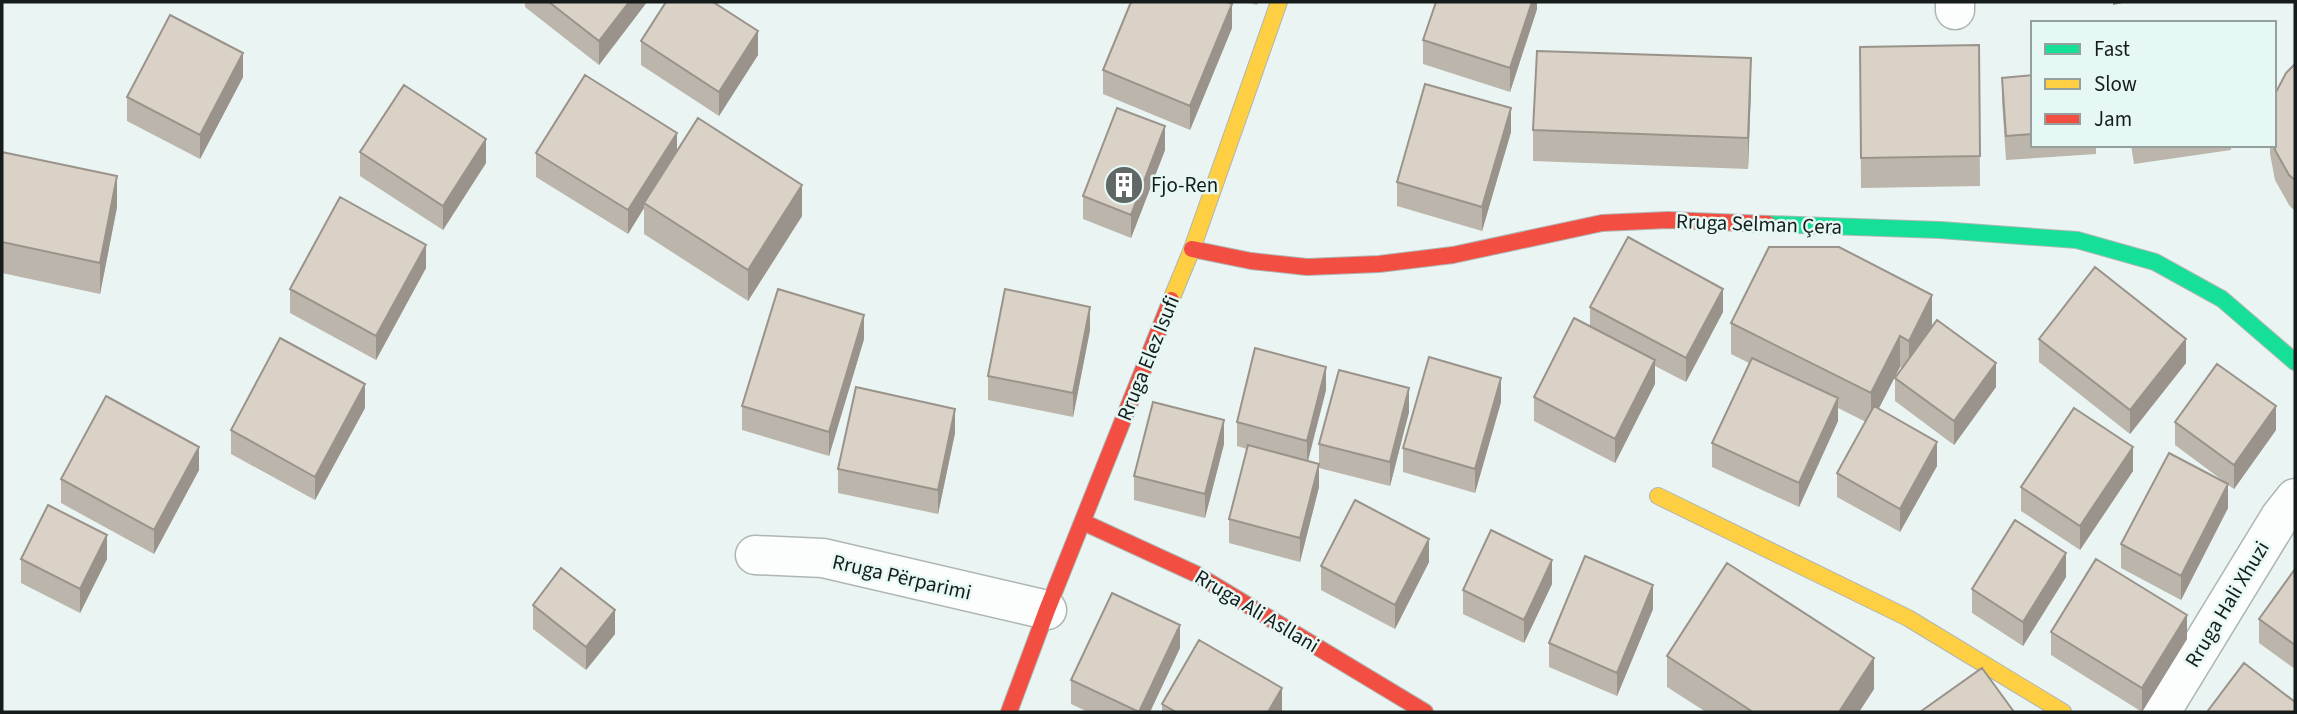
<svg xmlns="http://www.w3.org/2000/svg" width="2297" height="714" font-family="'Source Sans 3',sans-serif">
<style>
.lines{fill:none;stroke-linecap:round;stroke-linejoin:round}
.street-casing{stroke:#aeb6b4;stroke-width:41}
.fast-casing{stroke:#aeb6b4;stroke-width:18}
.slow-casing{stroke:#aeb6b4;stroke-width:18}
.jam-casing{stroke:#aeb6b4;stroke-width:18}
.street{stroke:#fcfdfd;stroke-width:38}
.fast{stroke:#16e098;stroke-width:16}
.slow{stroke:#ffcf43;stroke-width:16}
.jam{stroke:#f24e42;stroke-width:16}
.wall{fill:#bbb5ab}
.shaded-wall{fill:#99938b}
.building{fill:#dad2c7;stroke:#99938b;stroke-width:2}
.labels{text-anchor:middle;stroke-width:5;stroke-linejoin:round;paint-order:stroke}
.poi-label{font-size:21px;fill:#161c1b;stroke:#e6f8f4;text-anchor:start}
.street-label{font-size:21px;fill:#161c1b;stroke:#e6f8f4}
</style>
<rect width="100%" height="100%" fill="#eaf4f2"/>
<g class="lines">
<g class="street-casing">
<path id="street" d="M1955,10V2
M755,555L823,558L1047,610
M2161,712L2280,517L2295,498"/>
</g>
<g class="fast-casing">
<path id="fast" d="M1768,224L1940,230L2077,240L2155,262L2222,299L2295,362"/>
</g>
<g class="slow-casing">
<path id="slow" d="M1171,300L1192,249L1279,2
M1658,496L1908,618L2063,712"/>
</g>
<g class="jam-casing">
<path id="jam" d="M1192,249L1251,261L1307,267L1379,264L1453,255L1602,223L1668,220L1768,224
M1083,522L1196,574L1425,712
M1009,712L1047,610L1171,300"/>
</g>
<use href="#street" class="street"/>
<use href="#fast" class="fast"/>
<use href="#slow" class="slow"/>
<use href="#jam" class="jam"/>
</g>
<path class="wall" d="M525,2H647L599,65L525,7Z
M1247,2H1258L1257,5Z
M1537,2V9L1510,92L1423,64V40Z
M1232,28L1190,130L1103,94V70Z
M641,41L758,55L719,116L641,65Z
M1979,45L1980,186L1861,188L1860,47Z
M2295,64V211L2289,205L2275,180L2270,154V145H2274Z
M2033,75V145H2096V154L2006,160L2002,101V78Z
M243,77L200,159L127,121V97Z
M1751,89L1748,169L1533,161V130Z
M1511,132L1482,231L1397,206V182Z
M2131,145H2231V150L2134,164Z
M1165,150L1131,238L1083,219V196Z
M677,151L802,216L748,301L644,234V208L628,234L536,177V153Z
M2,152L117,207L100,294L2,273Z
M360,152L486,163L443,230L360,176Z
M426,268L376,360L290,313V289Z
M1590,307L1723,312L1686,382L1655,366V384L1615,463L1534,421V397L1590,327Z
M1731,323L1932,325L1930,329L1996,387L1954,445L1895,401V378L1902,368L1900,367L1878,409L1937,466L1900,532L1837,497V473L1866,422L1838,408V421L1799,507L1712,467V443L1749,363L1731,354Z
M1090,330L1073,417L988,400V376Z
M864,339L829,456L742,430V406Z
M2039,339L2186,363L2130,434L2039,362Z
M1326,390L1308,461L1319,487L1300,562L1229,543V519L1247,449L1237,446V422Z
M1501,402L1475,493L1403,472V448Z
M365,408L315,500L231,454V430Z
M1409,412L1390,486L1319,468V444Z
M2175,422L2276,430L2234,489L2228,485V508L2181,600L2121,568V544L2226,483L2175,445Z
M955,433L938,514L838,493V469Z
M1224,444L1205,518L1134,500V476Z
M199,470L154,554L61,503V479Z
M2133,471L2080,550L2021,511V487Z
M21,559H107L80,613L21,583Z
M1429,562L1395,629L1321,590V566Z
M2295,569V669L2259,643V619Z
M2066,577L2023,646L1972,613V589Z
M1552,584L1524,643L1463,614V590Z
M533,605L615,634L586,670L533,629Z
M1653,609L1617,696L1549,667V643Z
M2051,632L2187,639L2142,712L2051,655Z
M1180,648L1150,712H1088L1071,704V680Z
M1667,656L1874,689L1859,712H1706L1667,687Z
M1162,704L1282,712H1162Z"/>
<path class="shaded-wall" d="M629,2H647L599,65V41Z
M1532,2H1537V9L1510,92V68Z
M2113,2H2128L2113,5Z
M1232,4V28L1190,130V106Z
M758,31V55L719,116V92Z
M243,53V77L200,159V135Z
M1751,58V89L1748,169V138Z
M1511,108V132L1482,231V207Z
M1165,126V150L1131,238V215Z
M677,133V157L644,203V208L628,234V210Z
M486,139V163L443,230V206Z
M117,176V207L100,294V263Z
M802,185V216L748,301V270Z
M426,245V268L376,360V336Z
M1723,289V312L1686,382V358Z
M1932,295V325L1909,371V341Z
M1090,307V330L1073,417V393Z
M864,315V339L829,456V432Z
M1900,336V367L1871,424V393Z
M2186,339V363L2130,434V410Z
M1655,360V384L1615,463V439Z
M1996,363V387L1954,445V421Z
M1326,367V390L1307,464V441Z
M1501,378V402L1475,493V469Z
M365,384V408L315,500V477Z
M1409,388V412L1390,486V462Z
M1838,398V421L1799,507V483Z
M2276,406V430L2234,489V465Z
M955,409V433L938,514V490Z
M1224,420V444L1205,518V494Z
M1937,442V466L1900,532V509Z
M199,447V470L154,554V530Z
M2133,447V471L2080,550V526Z
M1319,464V487L1300,562V538Z
M2228,484V508L2181,600V576Z
M107,535V559L80,613V589Z
M1429,539V562L1395,629V605Z
M2066,553V577L2023,646V622Z
M1552,560V584L1524,643V620Z
M1653,585V609L1617,696V673Z
M615,610V634L586,670V647Z
M2187,615V639L2142,712V688Z
M1180,625V648L1150,712H1139Z
M1874,658V689L1859,712H1839Z
M1282,688V712H1268Z"/>
<path class="building" d="M549,2H629L599,41Z
M666,2H713L758,31L719,92L641,41Z
M1131,2H1227L1232,4L1190,106L1103,70Z
M1436,2H1532L1510,68L1423,40Z
M170,15L243,53L200,135L127,97Z
M1979,45L1980,156L1861,158L1860,47Z
M1537,51L1751,58L1748,138L1533,130Z
M2295,64V180L2289,175L2275,150L2274,145V96L2286,73Z
M585,75L677,133L628,210L536,153Z
M2033,75V134L2006,136L2002,78Z
M1425,84L1511,108L1482,207L1397,182Z
M404,85L486,139L443,206L360,152Z
M1117,108L1165,126L1131,215L1083,196Z
M698,118L802,185L748,270L644,203Z
M2,152L117,176L100,263L2,242Z
M340,197L426,245L376,336L290,289Z
M1628,237L1723,289L1686,358L1590,307Z
M1769,247H1839L1932,295L1909,341L1900,336L1871,393L1731,323Z
M2095,267L2186,339L2130,410L2039,339Z
M778,289L864,315L829,432L742,406Z
M1005,289L1090,307L1073,393L988,376Z
M1574,318L1655,360L1615,439L1534,397Z
M1937,320L1996,363L1954,421L1895,378Z
M280,338L365,384L315,477L231,430Z
M1255,348L1326,367L1307,441L1237,422Z
M1429,357L1501,378L1475,469L1403,448Z
M1752,358L1838,398L1799,483L1712,443Z
M2217,364L2276,406L2234,465L2175,422Z
M1339,370L1409,388L1390,462L1319,444Z
M856,387L955,409L938,490L838,469Z
M106,396L199,447L154,530L61,479Z
M1153,402L1224,420L1205,494L1134,476Z
M1874,406L1937,442L1900,509L1837,473Z
M2074,408L2133,447L2080,526L2021,487Z
M1248,445L1319,464L1300,538L1229,519Z
M2169,453L2228,484L2181,576L2121,544Z
M1355,500L1429,539L1395,605L1321,566Z
M48,505L107,535L80,589L21,559Z
M2015,520L2066,553L2023,622L1972,589Z
M1491,530L1552,560L1524,620L1463,590Z
M1585,556L1653,585L1617,673L1549,643Z
M2096,559L2187,615L2142,688L2051,632Z
M1727,563L1874,658L1839,712H1753L1667,656Z
M561,568L615,610L586,647L533,605Z
M2295,569V645L2259,619Z
M1112,593L1180,625L1139,712L1071,680Z
M1199,640L1282,688L1268,712H1176L1162,704Z
M2244,663L2295,702V712H2207Z
M1982,668L2014,712H1920Z"/>
<defs>
<g id="building-disc" transform="scale(2.0125)"><circle r="9.5" fill="#606866" stroke="#e6f8f4"/><path d="M-4-6H4V6H1V3H-1V6H-4ZM-2.5-4.3h1.7v1.8h-1.7ZM.8-4.3h1.7v1.8H.8ZM-2.5-1h1.7V.8h-1.7ZM.8-1h1.7V.8H.8Z" fill="#fff"/></g>
</defs>
<g fill-rule="evenodd">
<use href="#building-disc" x="1124" y="185"/>
</g>
<g class="labels">
<g class="poi-label">
<text x="1151" y="192">Fjo-Ren</text>
</g>
<g class="street-label">
<text transform="translate(1759 224) rotate(2)" y="7">Rruga Selman Çera</text>
<text transform="translate(1148 358) rotate(-68)" y="7">Rruga Elez Isufi</text>
<text transform="translate(902 577) rotate(13)" y="7">Rruga Përparimi</text>
<text transform="translate(2227 604) rotate(-59)" y="7">Rruga Hali Xhuzi</text>
<text transform="translate(1257 611) rotate(31)" y="7">Rruga Ali Asllani</text>
</g>
</g>
<rect width="2297" height="714" fill="none" stroke="#161c1b" stroke-width="7"/>
<rect x="2031" y="21" width="245" height="126" fill="#e6f8f4" stroke="#93a09d" stroke-width="2"/>
<rect x="2045" y="44" width="35" height="10" fill="#16e098" stroke="#93a09d" stroke-width="2"/>
<text x="2094" y="56" font-size="21" fill="#161c1b">Fast</text>
<rect x="2045" y="79" width="35" height="10" fill="#ffcf43" stroke="#93a09d" stroke-width="2"/>
<text x="2094" y="91" font-size="21" fill="#161c1b">Slow</text>
<rect x="2045" y="114" width="35" height="10" fill="#f24e42" stroke="#93a09d" stroke-width="2"/>
<text x="2094" y="126" font-size="21" fill="#161c1b">Jam</text>
</svg>
